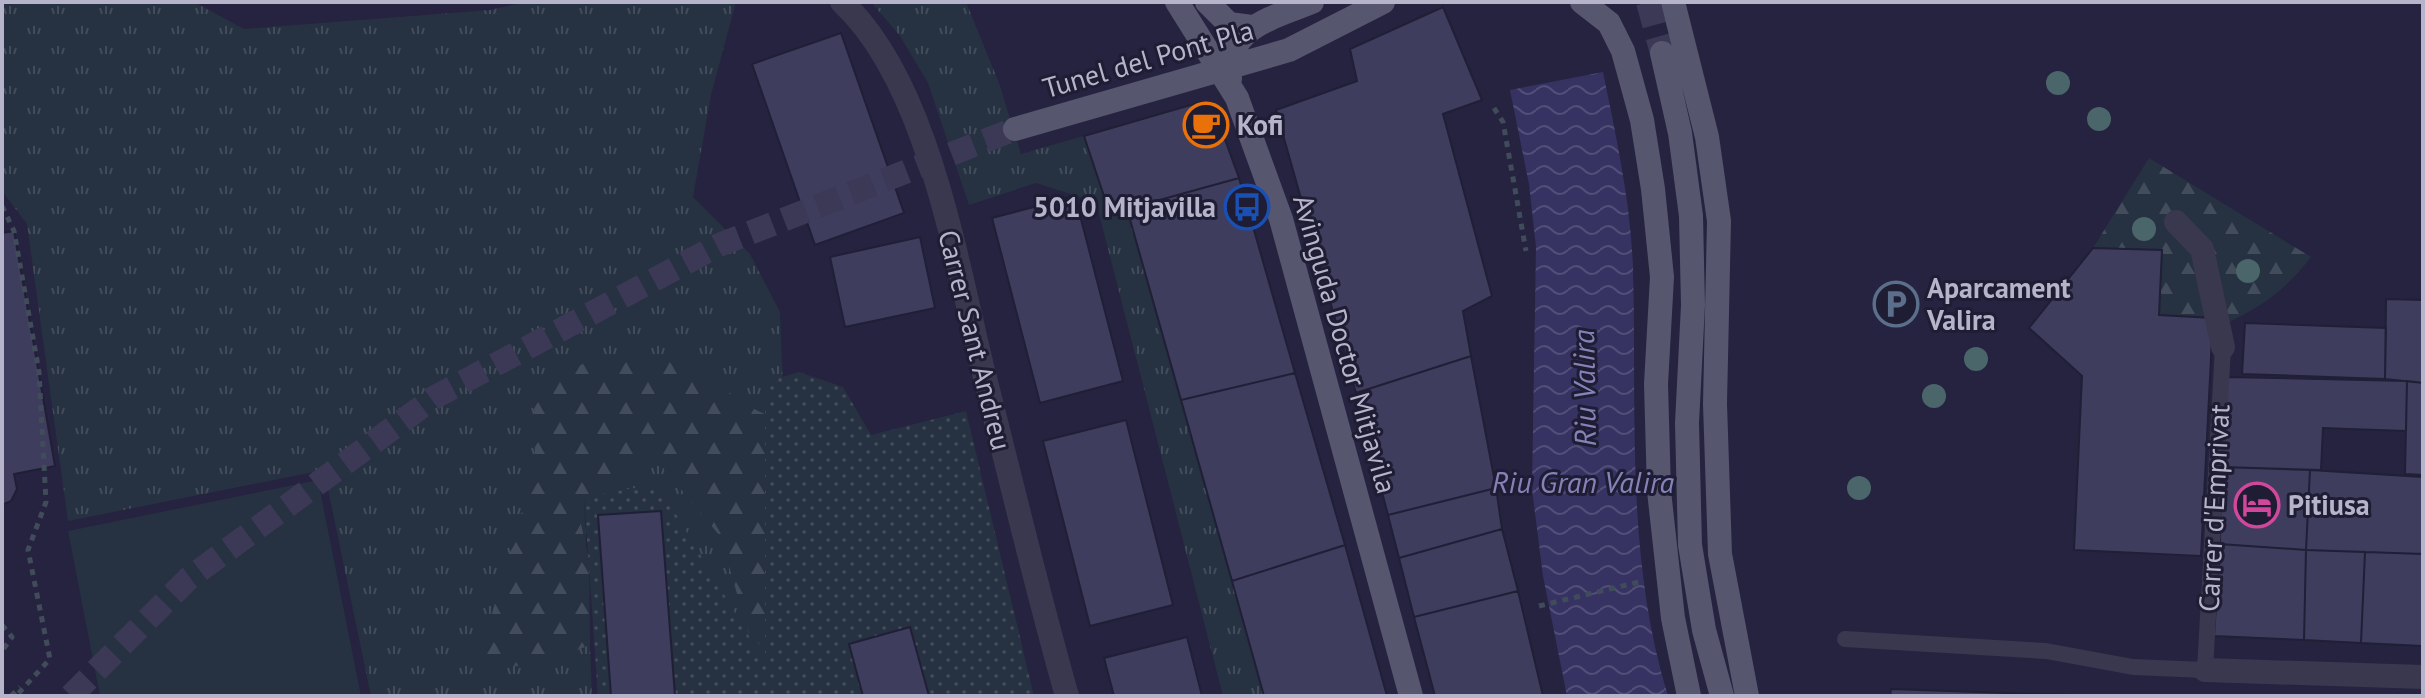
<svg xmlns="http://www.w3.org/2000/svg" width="2425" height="698" font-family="'PT Sans',sans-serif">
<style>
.grass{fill:url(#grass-tufts)}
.forest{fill:url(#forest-firs)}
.garden{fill:url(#garden-dots)}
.pitch{fill:#263141}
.water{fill:url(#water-waves)}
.building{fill:#3f3d5e;stroke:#201f36;stroke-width:2}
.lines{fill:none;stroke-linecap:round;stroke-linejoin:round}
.primary-tunnel{stroke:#3b3955;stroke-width:24;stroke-dasharray:24 12;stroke-linecap:butt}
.path{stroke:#414c5a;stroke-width:5;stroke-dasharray:6 6;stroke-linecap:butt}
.service{stroke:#39384f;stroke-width:16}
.pedestrian{stroke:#39384f;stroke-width:24}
.minor{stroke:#39384f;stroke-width:24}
.primary{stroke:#57566f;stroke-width:24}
.tree{fill:#4b666a}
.labels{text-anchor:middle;stroke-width:6;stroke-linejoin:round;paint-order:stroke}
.street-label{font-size:28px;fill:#b6b4ca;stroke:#1e1d34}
.poi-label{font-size:28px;font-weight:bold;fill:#b6b4ca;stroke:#1e1d34;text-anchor:start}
.water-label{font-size:30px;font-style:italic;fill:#8582b7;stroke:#1e1d34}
</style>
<defs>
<pattern id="grass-tufts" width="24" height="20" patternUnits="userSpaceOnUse" patternTransform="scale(2)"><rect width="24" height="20" fill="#263141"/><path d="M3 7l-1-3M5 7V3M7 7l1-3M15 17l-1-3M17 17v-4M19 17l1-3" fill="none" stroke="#434c5b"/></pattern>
<pattern id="forest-firs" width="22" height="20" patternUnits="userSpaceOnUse" patternTransform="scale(2)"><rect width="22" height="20" fill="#263141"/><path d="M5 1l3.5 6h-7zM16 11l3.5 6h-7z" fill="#434c5b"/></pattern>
<pattern id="garden-dots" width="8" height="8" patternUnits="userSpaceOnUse" patternTransform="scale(2)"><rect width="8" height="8" fill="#263141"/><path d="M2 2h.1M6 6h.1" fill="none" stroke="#434c5b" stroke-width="1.8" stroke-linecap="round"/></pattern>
<pattern id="water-waves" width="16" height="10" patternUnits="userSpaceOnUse" patternTransform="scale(2)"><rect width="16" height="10" fill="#363363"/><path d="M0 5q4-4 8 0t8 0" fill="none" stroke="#514e78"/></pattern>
</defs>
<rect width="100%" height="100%" fill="#252340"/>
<path class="grass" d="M2,2H194L244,29L490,10L525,2H736L711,95L693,197L750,254L780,312L784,417L765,666L584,497L592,696H371L324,470L68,521L27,224L2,191Z
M871,2H966L999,83L1021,154L1201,102L1215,112L1239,178L1128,209L1265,696H1223L1096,202L1036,183L969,205L928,83L900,36Z"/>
<path class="forest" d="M2149,158L2311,257C2287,289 2259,309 2222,325L2213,318L2159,315L2162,251L2093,248Z
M677,358L754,409L816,438L777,662L749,634L720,536L649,451L577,506L589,560L590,645L530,668L478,661L535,467L534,398L585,362Z"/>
<path class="garden" d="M799,372L843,387L871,435L966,411L1034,696H598L584,497L658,484L765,663V403L772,380Z"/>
<path class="pitch" d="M318,480L361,696H100L68,531Z"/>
<path class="water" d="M1603,72C1616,137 1631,202 1633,269C1637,413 1625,556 1668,696H1567L1543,576L1532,489L1536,247L1529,184L1510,90Z"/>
<path class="building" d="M1443,7L1482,100L1443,114L1492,296L1463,311L1471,356L1356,393L1276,110L1357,81L1350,49Z
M841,33L904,213L815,245L752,64Z
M1201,102L1215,112L1239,178L1127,209L1108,208L1084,136Z
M1239,178L1295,373L1181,400L1127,209Z
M1075,196L1123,381L1040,403L992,218Z
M14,231L55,466L14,474L17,489L11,501L2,505V233Z
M920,237L935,308L845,327L830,257Z
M2093,248L2162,250L2159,315L2213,318L2201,556L2074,550L2082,376L2029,328Z
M2386,299L2423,300V383L2385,379Z
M2245,323L2386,328L2385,379L2242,374Z
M1471,356L1496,488L1388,515L1356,393Z
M1295,373L1345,545L1232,581L1181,400Z
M2226,377L2407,381L2406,431L2323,428L2321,470L2221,467Z
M2407,381L2423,383V475L2405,474Z
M1126,420L1173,605L1090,626L1043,441Z
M2221,467L2310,470L2306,550L2220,544Z
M2310,470L2423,477V554L2306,550Z
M1496,488L1502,529L1399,558L1388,515Z
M661,511L675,696H611L598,515Z
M1502,529L1518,591L1414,617L1399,558Z
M2220,544L2306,550L2304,640L2214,636Z
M1345,545L1387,696H1264L1232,581Z
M2306,550L2365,552L2361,643L2304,640Z
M2365,552L2423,554V646L2361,643Z
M1518,591L1543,696H1435L1414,617Z
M910,627L929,696H863L849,644Z
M1187,637L1202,696H1114L1104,658Z
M1891,689L2095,696H1890Z"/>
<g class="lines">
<path class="primary-tunnel" d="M1648,2L1662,53
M71,696L188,579L435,397L719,245L1015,129"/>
<path class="path" d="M1494,108L1503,122L1526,251
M2,206L14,231L39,372L46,502L28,550L50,659L16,696
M1539,606L1639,582
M2,625L12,637L2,651
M11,696L20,687"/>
<path class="service" d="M1845,639L2046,651L2133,667L2205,670L2223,347"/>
<path class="pedestrian" d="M2176,222L2202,249L2223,347
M2205,670L2423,677"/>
<path class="minor" d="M842,2C927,81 955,256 982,366C1010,476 1036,587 1067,696"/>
<path class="primary" d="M1177,2L1237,98L1281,219L1411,696
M1207,2L1229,24L1252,27
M1582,2L1609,23L1623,51L1642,120L1653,189L1662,277L1656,384L1659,491L1673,618L1689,696
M1673,2L1707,137L1719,221L1715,404L1720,554L1747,696
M1662,53L1680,133L1691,216L1693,305L1687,423L1690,545L1704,630L1722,696
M1230,79C1224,28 1273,18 1312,2
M1015,129L1289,50L1383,2"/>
</g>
<g class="tree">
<circle cx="2058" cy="83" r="12"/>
<circle cx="2099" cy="119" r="12"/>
<circle cx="2144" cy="229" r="12"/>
<circle cx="2248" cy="271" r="12"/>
<circle cx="1976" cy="359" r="12"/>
<circle cx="1934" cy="396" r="12"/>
<circle cx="1859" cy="488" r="12"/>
</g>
<defs>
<g id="cafe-ring" transform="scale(2.3)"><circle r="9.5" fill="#1e1d34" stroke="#e8710a" stroke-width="1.5"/><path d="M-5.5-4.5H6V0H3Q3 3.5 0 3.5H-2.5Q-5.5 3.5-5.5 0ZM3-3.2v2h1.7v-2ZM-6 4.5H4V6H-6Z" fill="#e8710a"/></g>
<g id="bus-ring" transform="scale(2.3)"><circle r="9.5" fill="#1e1d34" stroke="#1a4fb4" stroke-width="1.5"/><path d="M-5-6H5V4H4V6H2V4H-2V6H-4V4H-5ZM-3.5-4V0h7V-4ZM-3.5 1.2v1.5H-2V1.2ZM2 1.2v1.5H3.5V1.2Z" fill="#1a4fb4"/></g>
<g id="parking-ring" transform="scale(2.3)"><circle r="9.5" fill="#1e1d34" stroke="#5c6f8a" stroke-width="1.5"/><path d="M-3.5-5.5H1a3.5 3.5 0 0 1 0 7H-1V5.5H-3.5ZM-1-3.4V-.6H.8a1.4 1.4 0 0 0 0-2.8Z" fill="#5c6f8a"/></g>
<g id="hotel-ring" transform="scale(2.3)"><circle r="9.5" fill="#1e1d34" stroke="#d1479c" stroke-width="1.5"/><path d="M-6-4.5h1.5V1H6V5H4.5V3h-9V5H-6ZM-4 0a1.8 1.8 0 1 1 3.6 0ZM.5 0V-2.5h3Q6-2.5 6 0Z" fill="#d1479c"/></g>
</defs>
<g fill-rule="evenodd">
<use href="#cafe-ring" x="1206" y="125"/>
<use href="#bus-ring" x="1247" y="207"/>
<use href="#parking-ring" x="1896" y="304"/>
<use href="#hotel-ring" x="2257" y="505"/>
</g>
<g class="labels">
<g class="street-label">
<text transform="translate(1148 59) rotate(-16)" y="10">Tunel del Pont Pla</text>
<text transform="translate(975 340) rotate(76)" y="10">Carrer Sant Andreu</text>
<text transform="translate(1345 344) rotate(74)" y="10">Avinguda Doctor Mitjavila</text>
<text transform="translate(2214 508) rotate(-87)" y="10">Carrer d'Emprivat</text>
</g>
<g class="poi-label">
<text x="1237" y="135">Kofi</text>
<text x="1216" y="217" text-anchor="end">5010 Mitjavilla</text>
<text x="1927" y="298">Aparcament<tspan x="1927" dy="32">Valira</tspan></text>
<text x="2288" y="515">Pitiusa</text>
</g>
<g class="water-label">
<text transform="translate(1585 388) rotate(-91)" y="10">Riu Valira</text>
<text x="1583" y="493">Riu Gran Valira</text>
</g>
</g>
<rect width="2425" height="698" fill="none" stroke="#b6b4ca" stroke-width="8"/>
</svg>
